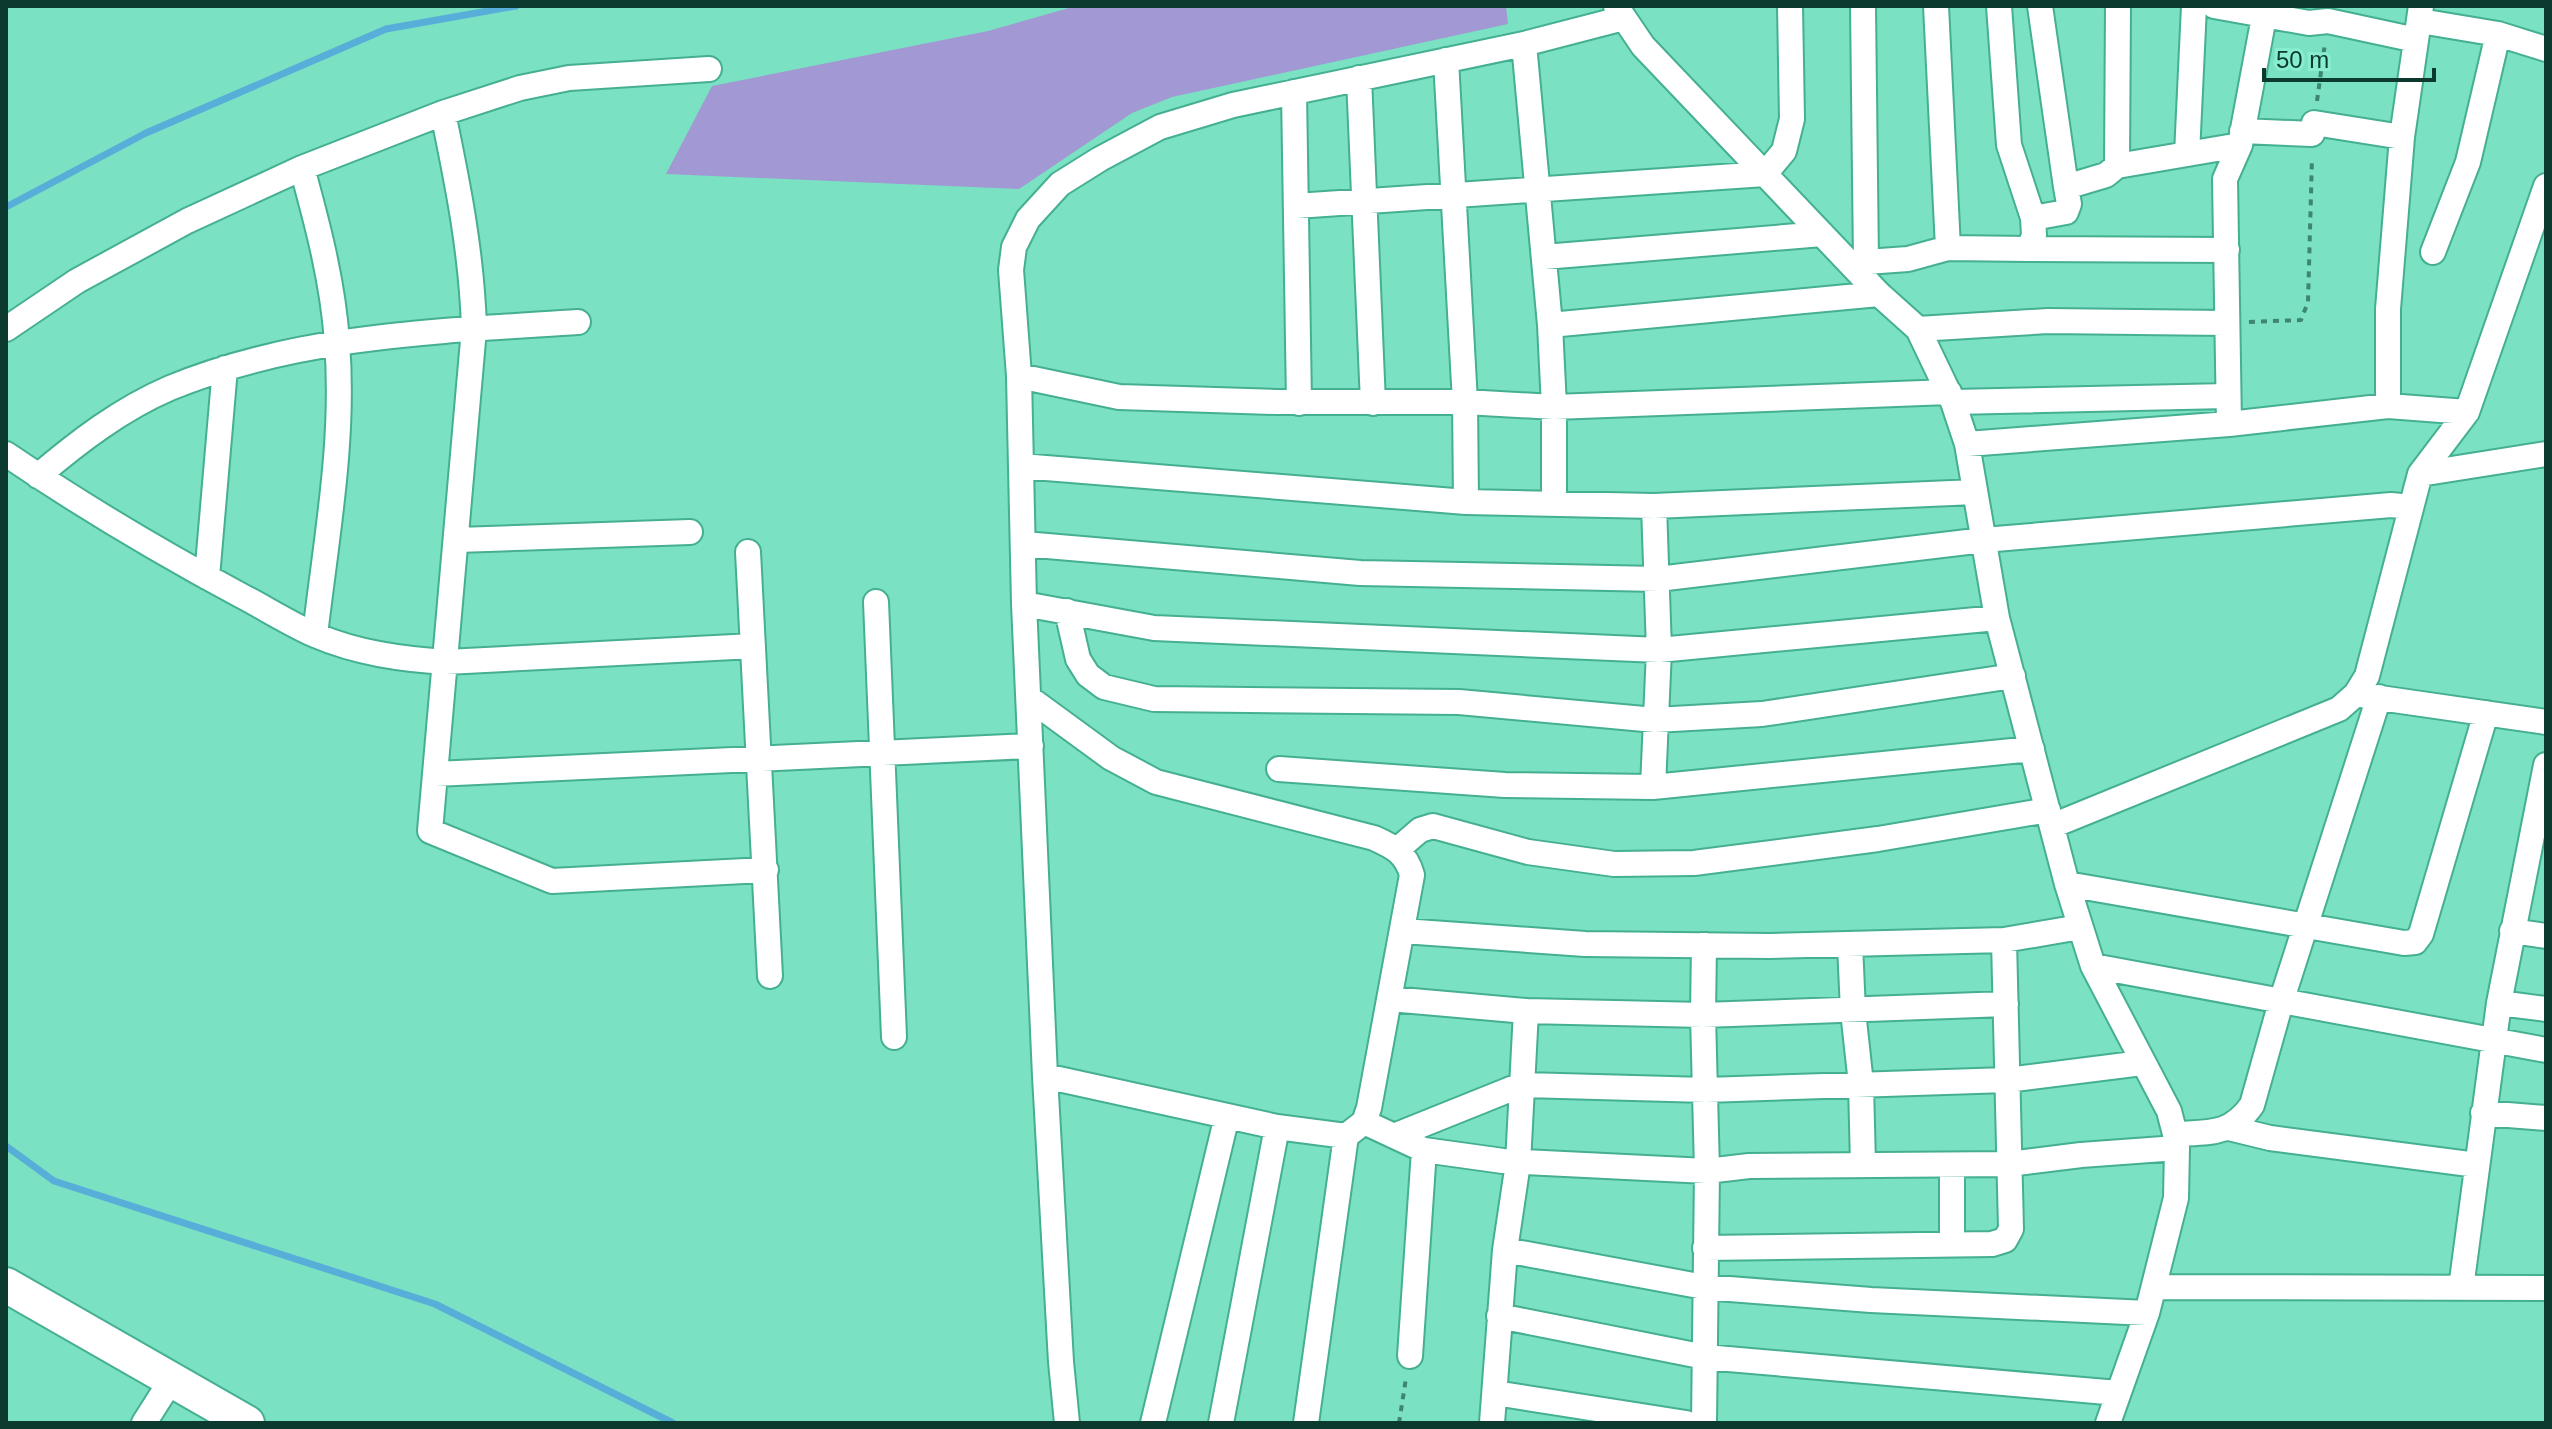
<svg xmlns="http://www.w3.org/2000/svg" width="2552" height="1429" font-family="Helvetica,sans-serif">
<style>
.green{fill:#a298d3}
.lines{fill:none;stroke-linecap:round;stroke-linejoin:round}
.stream{stroke:#57afd9;stroke-width:7}
.street-casing{stroke:#45af92;stroke-width:28}
.secondary-casing{stroke:#45af92;stroke-width:38}
.path{stroke:#3e8671;stroke-width:4;stroke-dasharray:6 6;stroke-linecap:butt}
.street{stroke:#fff;stroke-width:24}
.secondary{stroke:#fff;stroke-width:34}
</style>
<rect width="100%" height="100%" fill="#7ae1c2"/>
<path class="green" d="M1076,6H1506L1508,24L1172,97L1132,113L1019,189L666,174L712,86L988,31Z"/>
<g class="lines">
<path class="stream" d="M6,207L146,133L386,29L516,6
M6,1146L54,1181L435,1304L673,1423"/>
<g class="street-casing">
<path id="street" d="M1616,6L1643,46L1879,294L1918,329L1953,402L1967,444L1997,618L2067,884L2093,966L2169,1111L2175,1134L2177,1148L2176,1198L2147,1313L2108,1423
M1863,6L1866,262
M2040,6L2066,187L2106,175L2117,166L2118,6
M2214,6L2309,23L2328,21L2416,40
M2420,21L2498,34L2546,49
M1524,44L1550,325L1554,407V504
M1446,60L1465,402L1466,502
M1359,78L1373,403
M1294,92L1299,403
M443,113C458,185 472,255 474,329L430,831L552,881L766,870
M2314,123L2402,137
M2242,131L2312,134
M2187,154L2194,6
M2117,166L2240,145
M302,168C318,226 333,283 337,342C345,440 326,539 315,635
M1296,206L1765,174L1784,151L1792,119L1790,6
M2033,218L2066,212L2069,204L2066,187
M1948,248L2029,249L2034,235L2033,218L2009,145L1999,6
M2029,249L2227,250
M2433,252L2468,162L2498,34
M1544,257L1822,234
M1860,274L1866,262L1908,259L1948,248L1936,6
M1550,325L1879,294
M6,329L77,281L187,221L302,168L443,113L520,88L569,78L709,69
M1918,329L2048,321L2226,323
M1019,376L1119,397L1276,402H1465L1554,407L1949,392
M1953,402L2228,396
M2388,406V309L2402,137L2421,6
M2229,424L2225,179L2240,145L2266,6
M1967,444L2229,424L2388,406L2467,412
M6,454C81,505 160,552 240,595C265,608 290,624 315,635C357,653 401,659 446,662L753,646
M1021,466L1466,502L1654,506L1975,492
M2420,474L2546,454
M38,476C78,442 121,409 170,388C298,335 441,331 578,322
M457,540L690,532
M1024,544L1360,573L1658,579L1984,540L2391,505L2411,507
M748,552L770,976
M207,577L225,368
M876,602L894,1037
M1024,604L1154,628L1659,650L1997,618
M1067,611L1078,659L1088,675L1104,687L1154,699L1459,702L1655,720L1762,714L2013,676
M2366,696L2546,722
M1029,698L1111,758L1156,782L1374,838C1394,847 1406,853 1412,875L1369,1108L1364,1122L1346,1136L1277,1127L1045,1076
M1279,769L1505,785L1653,787L1659,650L1654,506
M435,774L1031,746
M1653,787L2032,749
M2052,826L2339,709L2356,694L2367,676L2420,474L2467,412L2546,186
M1398,849L1420,830L1433,826L1528,852L1614,864L1694,863L1878,839L2048,810
M2067,884L2404,943L2415,942L2421,934L2486,713
M1403,931L1585,944L1769,946L2004,940L2080,927
M2512,931L2546,936
M1704,945L1703,1015L1707,1171L1704,1423
M1850,945L1853,1011L1861,1084L1863,1165
M2093,966L2546,1050
M1390,999L1526,1011
M2499,1003L2546,1009
M2483,1113L2546,1118
M1364,1122L1424,1150L1503,1161L1707,1171L1749,1166L2009,1164L2081,1155L2177,1148
M2229,1128L2270,1138L2477,1165
M2175,1134C2209,1132 2230,1136 2252,1105L2281,1002L2379,697
M1394,1136L1521,1085L1706,1090L2007,1080L2142,1063
M1952,1165V1244
M1705,1248L1992,1244L2005,1240L2011,1229L2004,940
M1505,1250L1704,1287L1871,1300L2147,1313
M2155,1287L2546,1288
M2461,1288L2499,1003L2546,765
M1499,1316L1705,1357L2118,1393
M1410,1356L1424,1150
M1495,1393L1686,1423
M144,1423L172,1379
M1067,1423L1061,1362L1045,1076L1024,604L1019,376L1011,270L1014,247L1028,219L1060,184L1100,159L1160,127L1233,105L1524,44L1624,18
M1153,1423L1227,1116
M1221,1423L1277,1127
M1306,1423L1346,1136
M1492,1423L1505,1250L1518,1163L1526,1011L1703,1015L2006,1004"/>
</g>
<g class="secondary-casing">
<path id="secondary" d="M6,1285L247,1423"/>
</g>
<path class="path" d="M2317,101L2325,43
M2249,322L2301,320L2308,302L2312,158
M1399,1423L1406,1378"/>
<use href="#street" class="street"/>
<use href="#secondary" class="secondary"/>
</g>
<rect width="2552" height="1429" fill="none" stroke="#0c3a2e" stroke-width="16"/>
<path d="M2264 68v12h170v-12" fill="none" stroke="#0c3a2e" stroke-width="4"/>
<text x="2276" y="68" font-size="24" fill="#0c3a2e" stroke="#87efcf" stroke-width="6" paint-order="stroke">50 m</text>
</svg>
